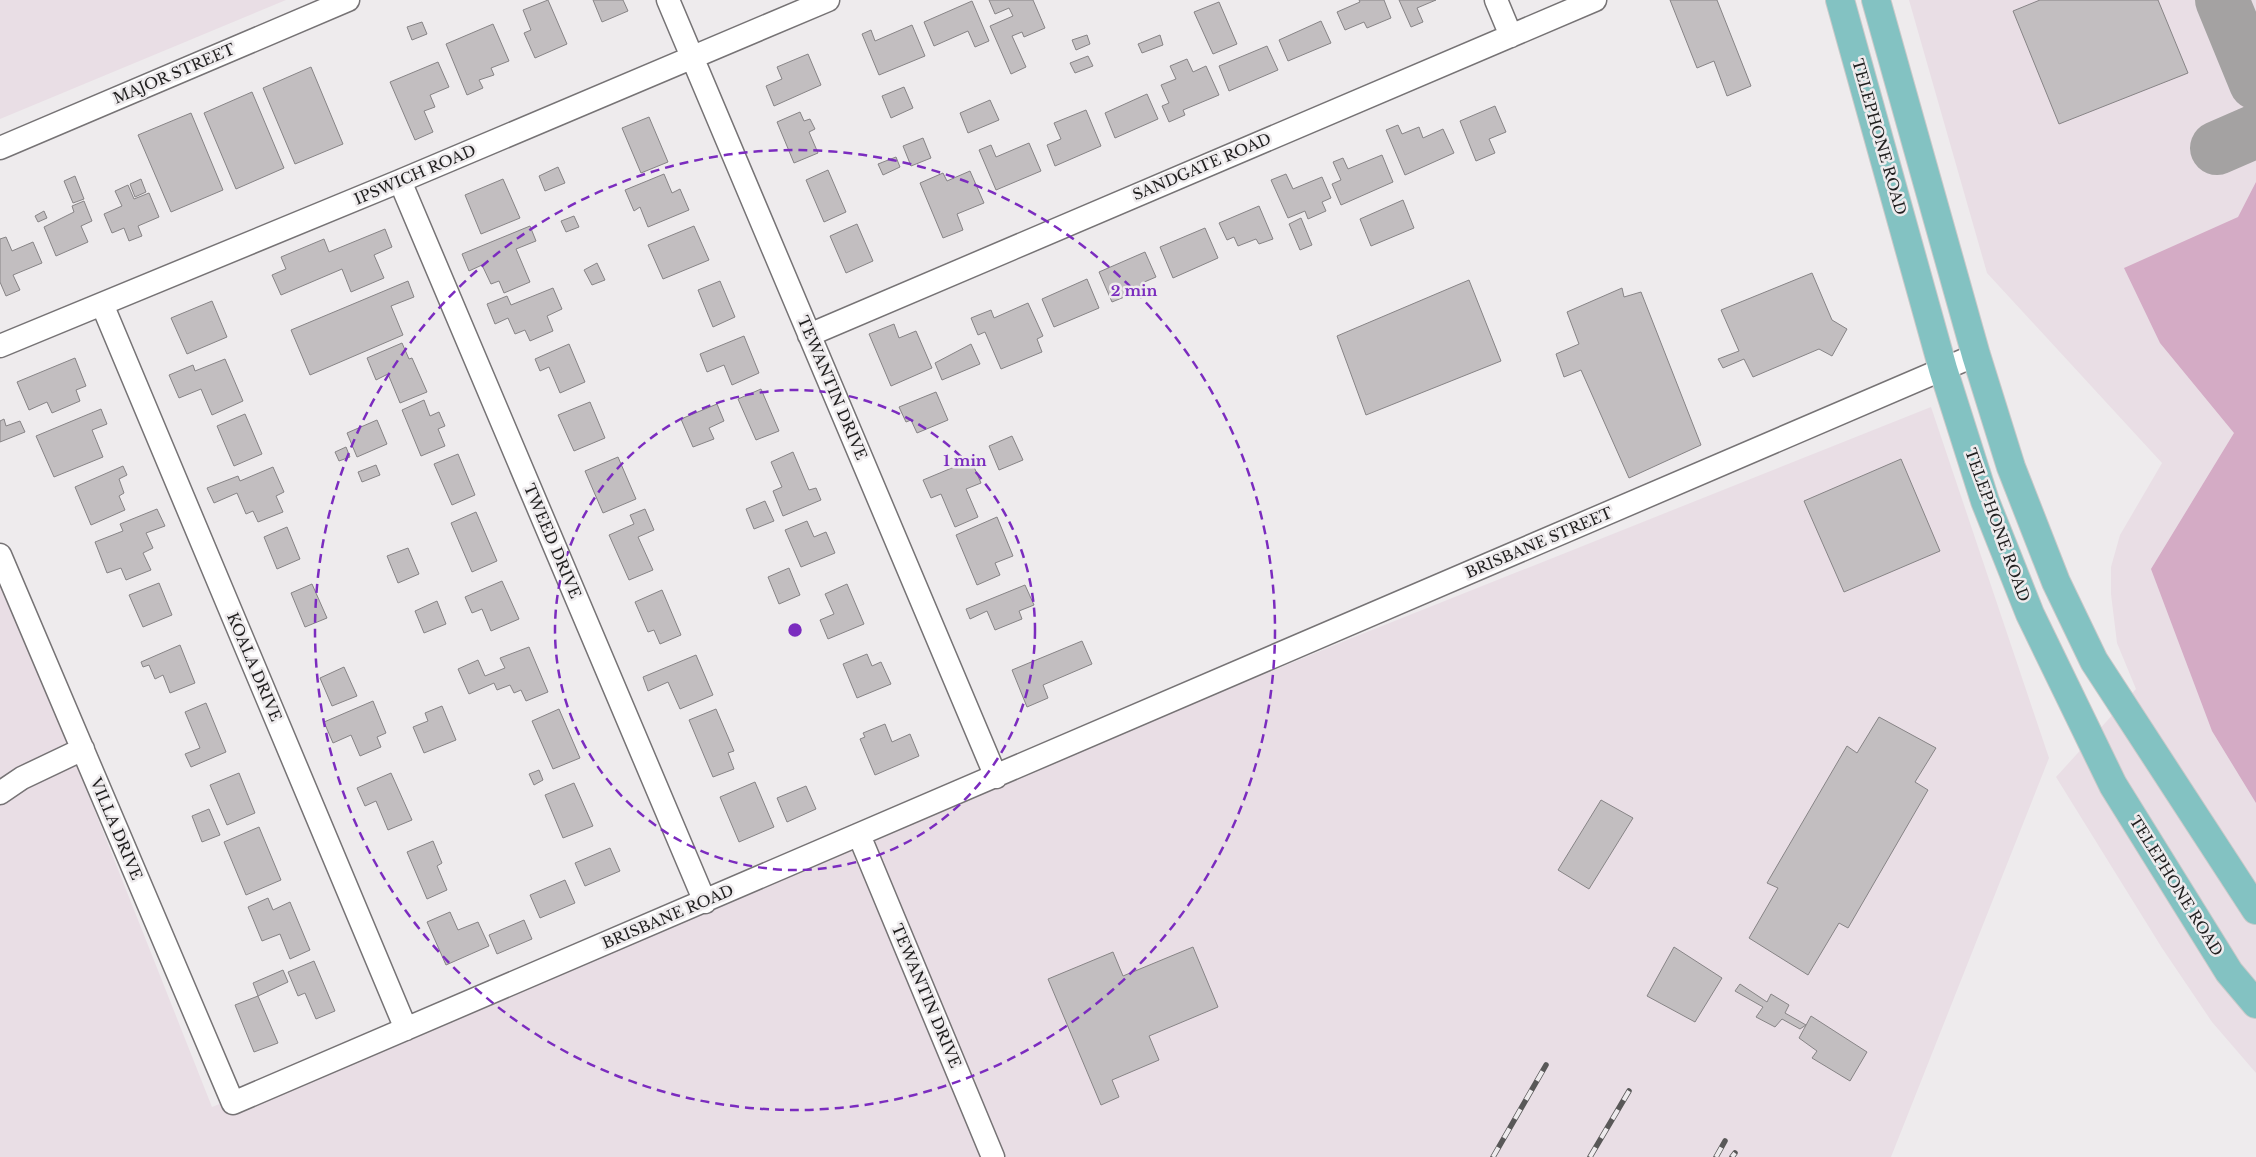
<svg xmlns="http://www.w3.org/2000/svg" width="2256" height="1157" font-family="'Libre Baskerville',serif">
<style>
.built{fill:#e9dee5}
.green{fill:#d4abc5}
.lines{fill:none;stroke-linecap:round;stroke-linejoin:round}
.taxiway{stroke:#a4a2a2;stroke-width:54}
.building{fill:#c2bec0;stroke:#878486}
.street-casing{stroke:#767375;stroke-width:25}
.primary-casing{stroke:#c9c9c9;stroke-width:30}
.street{stroke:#fff;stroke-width:22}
.primary{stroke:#83c2c2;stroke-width:28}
.rail-casing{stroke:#595858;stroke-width:5.5}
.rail{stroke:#eeebed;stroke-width:4;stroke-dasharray:11;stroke-linecap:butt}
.ring{fill:none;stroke:#7b2cbf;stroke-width:2.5;stroke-dasharray:9 6}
.labels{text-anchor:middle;stroke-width:5;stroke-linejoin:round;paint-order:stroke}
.street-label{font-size:15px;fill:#201f1f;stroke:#eeebed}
.centre{fill:#7b2cbf;stroke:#eeebed;stroke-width:2.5}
.ring-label{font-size:15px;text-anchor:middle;font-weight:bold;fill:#7b2cbf;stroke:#eeebed;stroke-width:5;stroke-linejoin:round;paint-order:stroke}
</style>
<rect width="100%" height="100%" fill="#eeebed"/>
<path class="built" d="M0,0H286L0,119Z
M1909,0H2256V1073L2212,1022L2162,948L2056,777L2136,689L2117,643L2111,594V567L2120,535L2162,463L1987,273Z
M1931,407L2049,758L1891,1157H0V571L212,1107L1352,638Z"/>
<path class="green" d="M2256,182V803L2212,731L2151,569L2234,433L2160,343L2124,268L2238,217Z"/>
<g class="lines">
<path class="taxiway" d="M2222,0L2256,83
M2217,148L2256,131"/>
</g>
<path class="building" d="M548,0L567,44L535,58L524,33L531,30L523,10Z
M593,0H623L628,11L602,22Z
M989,0H1033L1045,28L1024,37L1022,32L1012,36L1026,67L1011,74L990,26L1013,16L1009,8L995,14Z
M1359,0H1384L1391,18L1367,28L1364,22L1345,30L1337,12L1360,2Z
M1399,0H1436L1417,8L1423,22L1411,27Z
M1670,0H1717L1751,86L1727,96L1714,61L1697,68Z
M2040,0H2158L2188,73L2059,124L2013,11Z
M972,1L989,41L975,47L968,31L934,46L924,22Z
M1219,2L1237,44L1213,54L1194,12Z
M1321,21L1331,43L1288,61L1279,40Z
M422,22L427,34L412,40L407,27Z
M493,24L509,61L491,68L494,75L479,80L483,88L467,95L446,44Z
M912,25L925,56L879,75L862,34L871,30L875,41Z
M1087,35L1090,44L1076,50L1072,40Z
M1160,35L1163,45L1142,53L1138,44Z
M1267,46L1278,70L1229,91L1219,66Z
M808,54L821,85L774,106L766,86L782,79L777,67Z
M1088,56L1093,66L1075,73L1070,63Z
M1187,59L1193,72L1206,66L1219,95L1183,110L1185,115L1169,122L1162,106L1169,103L1161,85L1176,79L1170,66Z
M438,62L449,87L430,95L435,107L424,111L433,132L415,140L390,82Z
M311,67L343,144L295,164L263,88Z
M904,87L913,108L891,118L882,96Z
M252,92L284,168L236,189L204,113Z
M1147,94L1158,119L1115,138L1105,113Z
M990,100L999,120L968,133L960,113Z
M1495,106L1506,132L1489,139L1495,153L1476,161L1460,121Z
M1086,110L1101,146L1055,166L1047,145L1061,139L1054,123Z
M800,112L804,121L810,119L815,129L809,132L818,153L794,163L777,122Z
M191,113L223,190L171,212L138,135Z
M649,117L668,162L641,173L622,128Z
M1398,125L1402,134L1419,127L1423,138L1443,129L1454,153L1405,175L1386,130Z
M923,138L931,158L911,166L903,146Z
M1029,143L1041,171L996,190L979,150L991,145L996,157Z
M1382,155L1393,182L1341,205L1332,184L1341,180L1333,162L1343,158L1348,169Z
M896,157L900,167L883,175L878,164Z
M558,167L565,183L545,191L539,176Z
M828,170L846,212L824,222L806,180Z
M970,171L984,203L957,214L963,230L943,238L920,183L943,173L947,181Z
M664,174L672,193L680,189L689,210L648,227L640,207L634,211L625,190Z
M1286,174L1293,189L1322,177L1331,198L1322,202L1326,211L1308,219L1305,211L1288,218L1271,180Z
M75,176L84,199L73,203L64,181Z
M141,179L146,192L135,197L130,184Z
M503,179L520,218L481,234L465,195Z
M128,185L134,199L149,193L159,217L138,226L142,236L129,241L124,228L112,233L104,214L122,206L115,191Z
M1403,200L1414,228L1371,246L1360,219Z
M84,201L92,221L81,226L88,242L56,256L44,227L74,212L72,206Z
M1259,206L1273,239L1259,244L1256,239L1238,246L1234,237L1227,240L1219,223Z
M44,211L47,218L38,222L35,216Z
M574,216L579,227L566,232L561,221Z
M1301,218L1312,245L1300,250L1289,224Z
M857,224L873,261L846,273L830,236Z
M530,226L536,241L516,249L530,282L504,293L499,281L491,284L482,265L469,271L462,254Z
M694,226L709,260L663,279L648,245Z
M1205,228L1218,258L1173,278L1160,247Z
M385,229L392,247L374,255L384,278L351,292L342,269L281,295L272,275L286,269L281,257L324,239L329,252Z
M6,237L12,251L33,242L42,263L13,275L20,290L6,296L0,282V239Z
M1145,252L1156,277L1142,283L1144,289L1112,302L1099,272Z
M597,263L605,280L592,285L584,270Z
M1812,273L1832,320L1847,329L1832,356L1819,349L1753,377L1744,359L1723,368L1718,359L1739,351L1721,310Z
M1087,279L1099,308L1054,327L1042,299Z
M1469,280L1501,361L1366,415L1337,336Z
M408,281L414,297L391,306L403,335L310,375L291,330Z
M720,281L735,317L713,327L698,290Z
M553,288L562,309L547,316L553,331L530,341L525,330L515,334L508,318L495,324L487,304L507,296L511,305Z
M1622,288L1624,297L1641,292L1701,445L1629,478L1581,370L1564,377L1556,354L1579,344L1567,312Z
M212,301L227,337L187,354L171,318Z
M1028,303L1043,336L1037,339L1042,352L1001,369L985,332L978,335L971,318L991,310L994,318Z
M894,324L899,338L916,331L932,368L891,386L869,334Z
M744,336L759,373L732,385L724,365L707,372L700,354Z
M402,343L409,359L412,358L427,392L400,403L388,374L376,380L367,358Z
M569,344L585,382L560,393L549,367L540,371L535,359Z
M971,344L980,364L942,380L935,363Z
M75,358L86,386L76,390L80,401L52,413L47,402L29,410L17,382Z
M225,359L243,401L212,415L201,389L179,398L169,375L193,365L195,371Z
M761,389L779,431L756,440L738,399Z
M936,392L948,420L917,433L911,420L906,422L899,407Z
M424,400L430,416L439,412L445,426L438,429L445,446L421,456L402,410Z
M590,402L605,438L574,451L558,415Z
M717,404L724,421L709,428L714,439L693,447L681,419Z
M101,409L107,424L92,430L103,457L54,477L36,436Z
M245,414L262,454L234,466L217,426Z
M4,419L6,426L20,421L25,432L0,442V421Z
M377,420L387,444L357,457L347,433Z
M1012,436L1023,460L999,470L989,446Z
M346,447L350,457L339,461L335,452Z
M793,452L809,490L816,488L821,500L783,516L773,491L782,487L771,462Z
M458,454L475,495L452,505L434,464Z
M618,457L636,499L603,513L585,471Z
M1901,459L1940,551L1844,592L1804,501Z
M971,460L981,483L966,489L978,517L955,527L941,494L931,498L923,480Z
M376,465L380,475L362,482L358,472Z
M123,466L127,475L119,479L124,493L119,496L125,510L91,525L75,487Z
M273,467L284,492L276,496L283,512L258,522L253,511L246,514L237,493L214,503L207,488L238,476L240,481Z
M765,501L774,521L754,529L746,509Z
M157,509L165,526L146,533L153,548L143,553L151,570L126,580L121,568L107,573L95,542L123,531L120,524Z
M645,509L654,530L638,537L653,570L629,580L609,535L634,524L630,515Z
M476,512L497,561L472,572L451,523Z
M997,517L1013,556L995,563L1000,575L977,585L956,535Z
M807,521L814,537L826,532L835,553L801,567L785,530Z
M287,527L300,559L277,569L264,537Z
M408,548L419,574L398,583L387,556Z
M789,568L800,595L779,604L768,577Z
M502,581L519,619L491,631L482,609L472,613L465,597Z
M159,583L172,615L143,627L129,595Z
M312,584L327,618L305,627L291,593Z
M847,584L864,624L828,639L820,620L834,614L825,594Z
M1025,585L1034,605L1019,611L1022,619L995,630L987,611L970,619L966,609Z
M662,590L681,635L660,644L654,630L648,632L635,602Z
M437,601L446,624L424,633L415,611Z
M1082,641L1092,664L1043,685L1048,698L1027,707L1012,670Z
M180,645L195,683L170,693L163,675L155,679L149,665L143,667L141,662Z
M529,647L548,692L526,701L521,690L514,693L510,685L497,690L494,683L469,694L458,669L478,660L485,676L505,668L500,658Z
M867,654L872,666L881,662L891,684L857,698L843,664Z
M696,655L713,695L680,709L668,682L648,691L643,677Z
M344,667L357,696L332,706L320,678Z
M373,701L386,733L377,737L381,747L360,756L351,735L333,743L324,722Z
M206,703L226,752L191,767L185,754L200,748L185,712Z
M442,706L456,740L424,753L413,727L428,721L425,713Z
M559,709L580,758L553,769L532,721Z
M716,709L734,751L728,753L734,769L713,777L689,720Z
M1879,717L1936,748L1915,782L1928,790L1848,928L1839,923L1808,975L1749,938L1778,888L1767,883L1847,746L1857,753Z
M885,724L892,742L910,734L919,756L875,775L860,739L865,737L863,733Z
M539,770L543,780L534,785L529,774Z
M239,773L255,813L227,825L210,785Z
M391,773L412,820L388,830L376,801L365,806L357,788Z
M755,782L774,827L739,842L720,797Z
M574,783L593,826L563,838L545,795Z
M806,786L816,809L787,822L777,798Z
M1601,800L1633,818L1589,889L1558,870Z
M209,809L220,835L202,842L192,816Z
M259,827L281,880L246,895L224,842Z
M433,841L442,863L437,866L447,890L427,899L407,852Z
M610,848L620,871L585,886L575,863Z
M565,880L575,903L540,918L530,895Z
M268,898L273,910L290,902L310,950L290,959L280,934L262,941L248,907Z
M450,912L458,930L478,922L489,946L446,965L427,922Z
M524,920L532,939L497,954L489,935Z
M1193,947L1218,1007L1149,1036L1159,1060L1112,1080L1119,1097L1101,1105L1048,979L1113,952L1123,976Z
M1674,947L1722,978L1695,1022L1647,996Z
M314,961L335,1011L316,1019L305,993L298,996L288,972Z
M283,970L288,982L258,996L253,983Z
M1740,984L1767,1002L1771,994L1789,1005L1785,1013L1806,1025L1800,1029L1782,1019L1775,1027L1756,1017L1763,1007L1735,991Z
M258,996L278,1043L254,1052L235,1005Z
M1811,1016L1867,1052L1850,1081L1812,1058L1817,1051L1799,1038Z"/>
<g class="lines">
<g class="street-casing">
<path id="street" d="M668,0L996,777
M1496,0L1511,36
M0,148L348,0
M400,181L705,902
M102,304L406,1029
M809,335L1595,0
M0,346L400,181L828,0
M0,555L233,1103L1976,355
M0,793L22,778L83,749
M859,835L993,1157"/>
</g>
<g class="primary-casing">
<path id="primary" d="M1840,0L1943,369L1985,501L2030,614L2113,785L2229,972L2256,1004
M1876,0L1976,355L2011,467L2056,582L2094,661L2256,910"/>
</g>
<use href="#street" class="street"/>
<use href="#primary" class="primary"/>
<g class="rail-casing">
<path id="rail" d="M1493,1157L1546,1065
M1590,1157L1629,1091
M1716,1157L1725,1141
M1732,1157L1735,1153"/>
</g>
<use href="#rail" class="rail"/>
</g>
<g class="ring">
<circle cx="795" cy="630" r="240"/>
<circle cx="795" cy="630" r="480"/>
</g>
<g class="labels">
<g class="street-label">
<text transform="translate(174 74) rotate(-23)" y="5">MAJOR STREET</text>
<text transform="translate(1879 137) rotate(74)" y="5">TELEPHONE ROAD</text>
<text transform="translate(1202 167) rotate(-23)" y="5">SANDGATE ROAD</text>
<text transform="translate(415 175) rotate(-23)" y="5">IPSWICH ROAD</text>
<text transform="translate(832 388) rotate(67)" y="5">TEWANTIN DRIVE</text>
<text transform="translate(1997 525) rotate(70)" y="5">TELEPHONE ROAD</text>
<text transform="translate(552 541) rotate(67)" y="5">TWEED DRIVE</text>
<text transform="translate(1539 543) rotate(-23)" y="5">BRISBANE STREET</text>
<text transform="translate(254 667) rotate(67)" y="5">KOALA DRIVE</text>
<text transform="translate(116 829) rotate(67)" y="5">VILLA DRIVE</text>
<text transform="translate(2176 886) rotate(58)" y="5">TELEPHONE ROAD</text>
<text transform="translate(668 917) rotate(-23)" y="5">BRISBANE ROAD</text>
<text transform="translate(926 996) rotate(67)" y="5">TEWANTIN DRIVE</text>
</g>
</g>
<circle cx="795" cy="630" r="8" class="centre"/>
<g class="ring-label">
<text x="1134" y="296">2 min</text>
<text x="965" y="466">1 min</text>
</g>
</svg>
